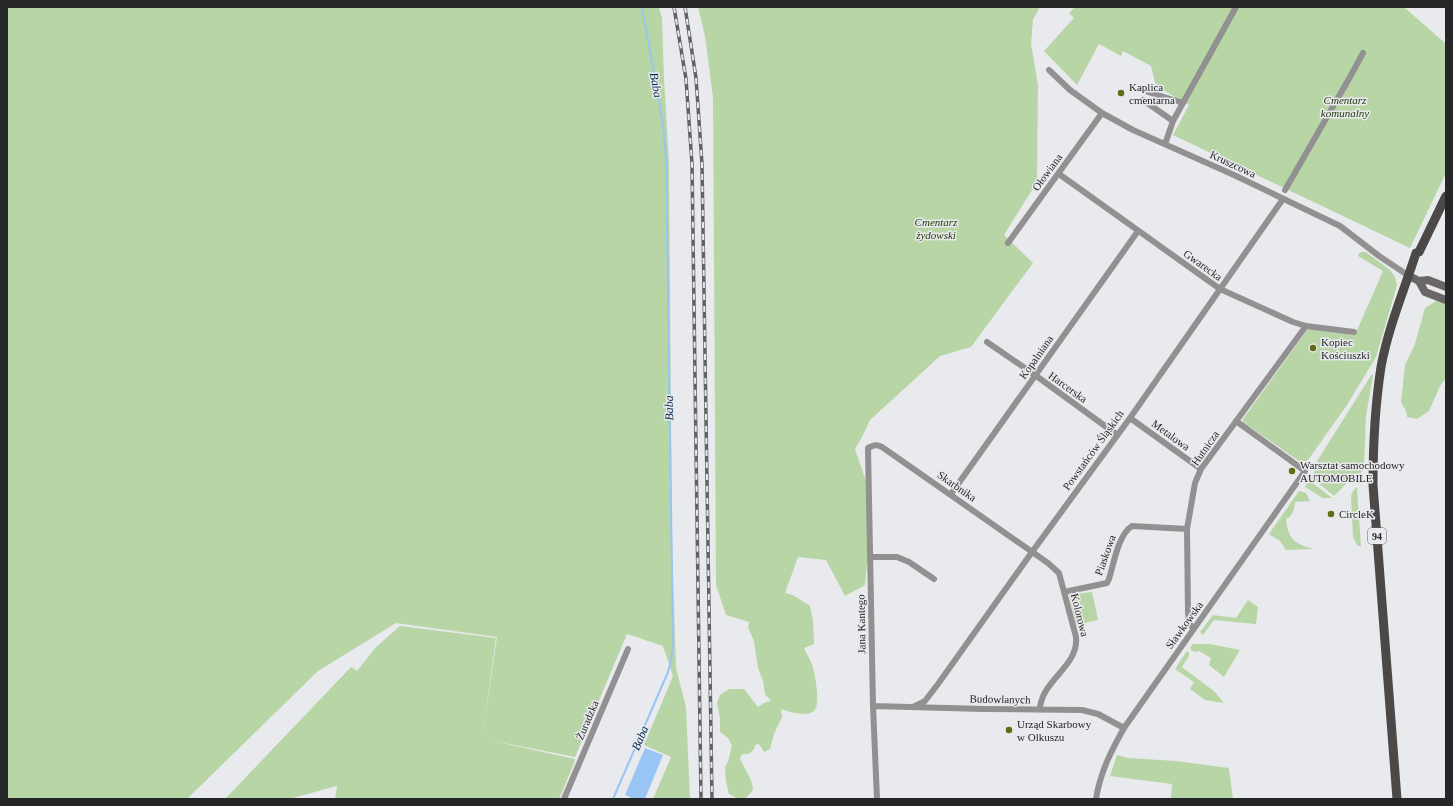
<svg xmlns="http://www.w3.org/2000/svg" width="1453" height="806" font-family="'Times New Roman',serif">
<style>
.green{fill:#b8d5a5}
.water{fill:#99c5f5}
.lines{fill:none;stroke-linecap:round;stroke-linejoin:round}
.stream{stroke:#99c5f5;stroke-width:2}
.street{stroke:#929090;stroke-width:6}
.secondary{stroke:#696665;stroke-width:8}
.primary{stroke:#4c4847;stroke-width:9}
.rail-casing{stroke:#616264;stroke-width:3.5}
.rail{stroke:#e9eaee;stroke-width:2;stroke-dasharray:6;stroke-linecap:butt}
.poi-dot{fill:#5e6c16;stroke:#e9eaee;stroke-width:1.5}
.labels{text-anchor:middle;stroke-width:3;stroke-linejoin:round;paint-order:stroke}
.shield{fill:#e9eaee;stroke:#606163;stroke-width:1}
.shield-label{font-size:10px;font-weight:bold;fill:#252627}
.poi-label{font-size:11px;fill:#252627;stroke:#e9eaee;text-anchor:start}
.park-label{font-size:11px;font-style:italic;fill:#183200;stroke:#e9eaee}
.street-label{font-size:11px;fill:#252627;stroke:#e9eaee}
.water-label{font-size:12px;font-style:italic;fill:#012a4f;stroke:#e9eaee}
</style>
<rect width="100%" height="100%" fill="#e9eaee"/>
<path class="green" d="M7,7H659L662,18L664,79L669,163L672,541L676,668L686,707L690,799H653L671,757L644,745L673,676L663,646L627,634L575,757L489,740L575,759L573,766L559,799H335L337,786L289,799L226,798L351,667L357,671L376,647L400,626L496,638L482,739L497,637L396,623L318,671L187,799H7Z
M698,7H1040L1033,20L1031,44L1038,85L1037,182L1004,235L1033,263L971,347L940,356L870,420L862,437L855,449L866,481L868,551L865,585L845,596L826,560L798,557L785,593L793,595L810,606L813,621L814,644L804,648C806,653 809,657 811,662C815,670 821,706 814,711C807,717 789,712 781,709L782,717L774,734L770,749L764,752L759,744L755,745L754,749L749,754H742L740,759L751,780L753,789C745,802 741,801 729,794L726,782L725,767L728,762L732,746L728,738L720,732V719L717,703L720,695L729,689H744L758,707L764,703L771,701L765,694L763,681L758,668L754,641L748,627L749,622L726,615L716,585L713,97L705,36Z
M1075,7H1404L1446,44V173L1410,248L1173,135L1189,105L1156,86L1151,66L1123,51L1121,56L1099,44L1077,85L1044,51L1074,18L1069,13Z
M1362,252H1366L1390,270L1395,277L1397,285L1376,357L1347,405L1308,460L1302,463L1243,422V419L1308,329L1355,335L1383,271L1358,256L1359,253Z
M1436,301H1446V378L1440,386L1429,411L1417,419L1407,417L1406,411L1401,402L1405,365L1415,344L1425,308Z
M1372,374L1373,376L1366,416L1364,466L1363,470L1355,479L1352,478L1334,496L1311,477L1320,464L1317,461Z
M1309,480L1332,498H1323L1305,487Z
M1357,487L1361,547L1357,545L1353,537L1351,496L1353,491Z
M1299,491L1306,493L1310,501L1295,502C1295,509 1292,517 1286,519C1288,540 1295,544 1314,549L1286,550L1280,541L1269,534Z
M1092,592L1098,620L1076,625L1069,595Z
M1248,600L1258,607L1256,624L1214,620L1203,635L1200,632L1213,615L1236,618Z
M1193,644H1210L1240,650L1224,677L1209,665L1211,658L1199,651L1195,652L1192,651L1190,648Z
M1187,651L1189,653V656L1182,667L1215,692L1224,703L1205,700L1190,689L1194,682L1175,669Z
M1117,755L1128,758L1176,761L1229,768L1233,799L1171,798L1172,784L1110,776Z"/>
<path class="water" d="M645,748L663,755L645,799H634L625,795Z"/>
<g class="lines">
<path class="stream" d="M613,799L668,672L671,661L673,643L666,159L663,123L642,7"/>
<path class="street" d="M1049,70L1070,90L1102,113L1133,130L1234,175L1340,226L1379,256L1409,276
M1145,91L1183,103
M1143,100L1173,121
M1165,144L1173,121L1236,7
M1059,174L1220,289L1293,322L1306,326L1354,332
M1285,190L1350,77L1363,53
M1008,243L1102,113
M987,342L1035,375L1116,434
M1130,418L1201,469
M951,494L1138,231
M870,557H897L909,562L934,579
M1064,592L1107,583L1109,579C1114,563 1118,535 1132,526L1187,529
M1194,628L1190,625L1188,613L1187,529L1195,483L1201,469L1306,326
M873,706L984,709L1082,710L1098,714L1124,728
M913,707L925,701L938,684L1032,552L1130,418L1283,199
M564,799L628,649
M877,799L873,706L868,448C874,445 876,444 882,447L1048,563L1059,573L1076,637C1079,667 1040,681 1040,710
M1096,799C1100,773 1111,751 1124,728L1305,471L1236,421"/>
<path class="secondary" d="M1409,276L1419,281L1425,292L1446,300
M1419,281L1428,280L1446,287"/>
<path class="primary" d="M1397,799L1373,485C1373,445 1375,406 1381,367C1388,328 1404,291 1416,253L1419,252L1446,196"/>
<g class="rail-casing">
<path id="rail" d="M674,7L686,79L692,164L701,799
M685,7L696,78L702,164L712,799"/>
</g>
<use href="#rail" class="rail"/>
</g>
<g class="poi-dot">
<circle cx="1121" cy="93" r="4"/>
<circle cx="1313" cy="348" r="4"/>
<circle cx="1292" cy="471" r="4"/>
<circle cx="1331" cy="514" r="4"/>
<circle cx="1009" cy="730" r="4"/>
</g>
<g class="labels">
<rect class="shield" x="1368" y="528" width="18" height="16" rx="3"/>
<g class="shield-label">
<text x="1377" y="540">94</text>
</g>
<g class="poi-label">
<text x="1129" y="91">Kaplica<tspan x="1129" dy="13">cmentarna</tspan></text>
<text x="1321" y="346">Kopiec<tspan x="1321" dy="13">Kościuszki</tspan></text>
<text x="1300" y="469">Warsztat samochodowy<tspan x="1300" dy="13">AUTOMOBILE</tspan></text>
<text x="1339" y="518">CircleK</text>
<text x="1017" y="728">Urząd Skarbowy<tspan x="1017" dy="13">w Olkuszu</tspan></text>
</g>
<g class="park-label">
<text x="1345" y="104">Cmentarz<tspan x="1345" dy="13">komunalny</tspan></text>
<text x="936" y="226">Cmentarz<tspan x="936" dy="13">żydowski</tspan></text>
</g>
<g class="street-label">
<text transform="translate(1233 164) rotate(25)" y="4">Kruszcowa</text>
<text transform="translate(1047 172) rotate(-54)" y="4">Ołowiana</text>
<text transform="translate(1203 265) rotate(36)" y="4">Gwarecka</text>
<text transform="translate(1036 357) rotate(-55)" y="4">Kopalniana</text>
<text transform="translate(1068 387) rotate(36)" y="4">Harcerska</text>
<text transform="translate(1171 435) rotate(36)" y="4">Metalowa</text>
<text transform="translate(1205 448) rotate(-55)" y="4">Hutnicza</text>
<text transform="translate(1093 450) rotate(-54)" y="4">Powstańców Śląskich</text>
<text transform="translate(957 486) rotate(35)" y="4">Skarbnika</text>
<text transform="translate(1105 555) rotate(-70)" y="4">Piaskowa</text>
<text transform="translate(1080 615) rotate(76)" y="4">Kolorowa</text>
<text transform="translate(861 624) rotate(-91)" y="4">Jana Kantego</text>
<text transform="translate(1184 625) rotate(-54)" y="4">Sławkowska</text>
<text transform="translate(1000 699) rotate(1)" y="4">Budowlanych</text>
<text transform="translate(587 720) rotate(-67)" y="4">Żuradzka</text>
</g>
<g class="water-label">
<text transform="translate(656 85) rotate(80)" y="4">Baba</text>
<text transform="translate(669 408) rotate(-91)" y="4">Baba</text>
<text transform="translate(640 738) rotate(-67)" y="4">Baba</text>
</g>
</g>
<rect width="1453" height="806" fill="none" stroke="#252627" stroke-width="16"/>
</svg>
